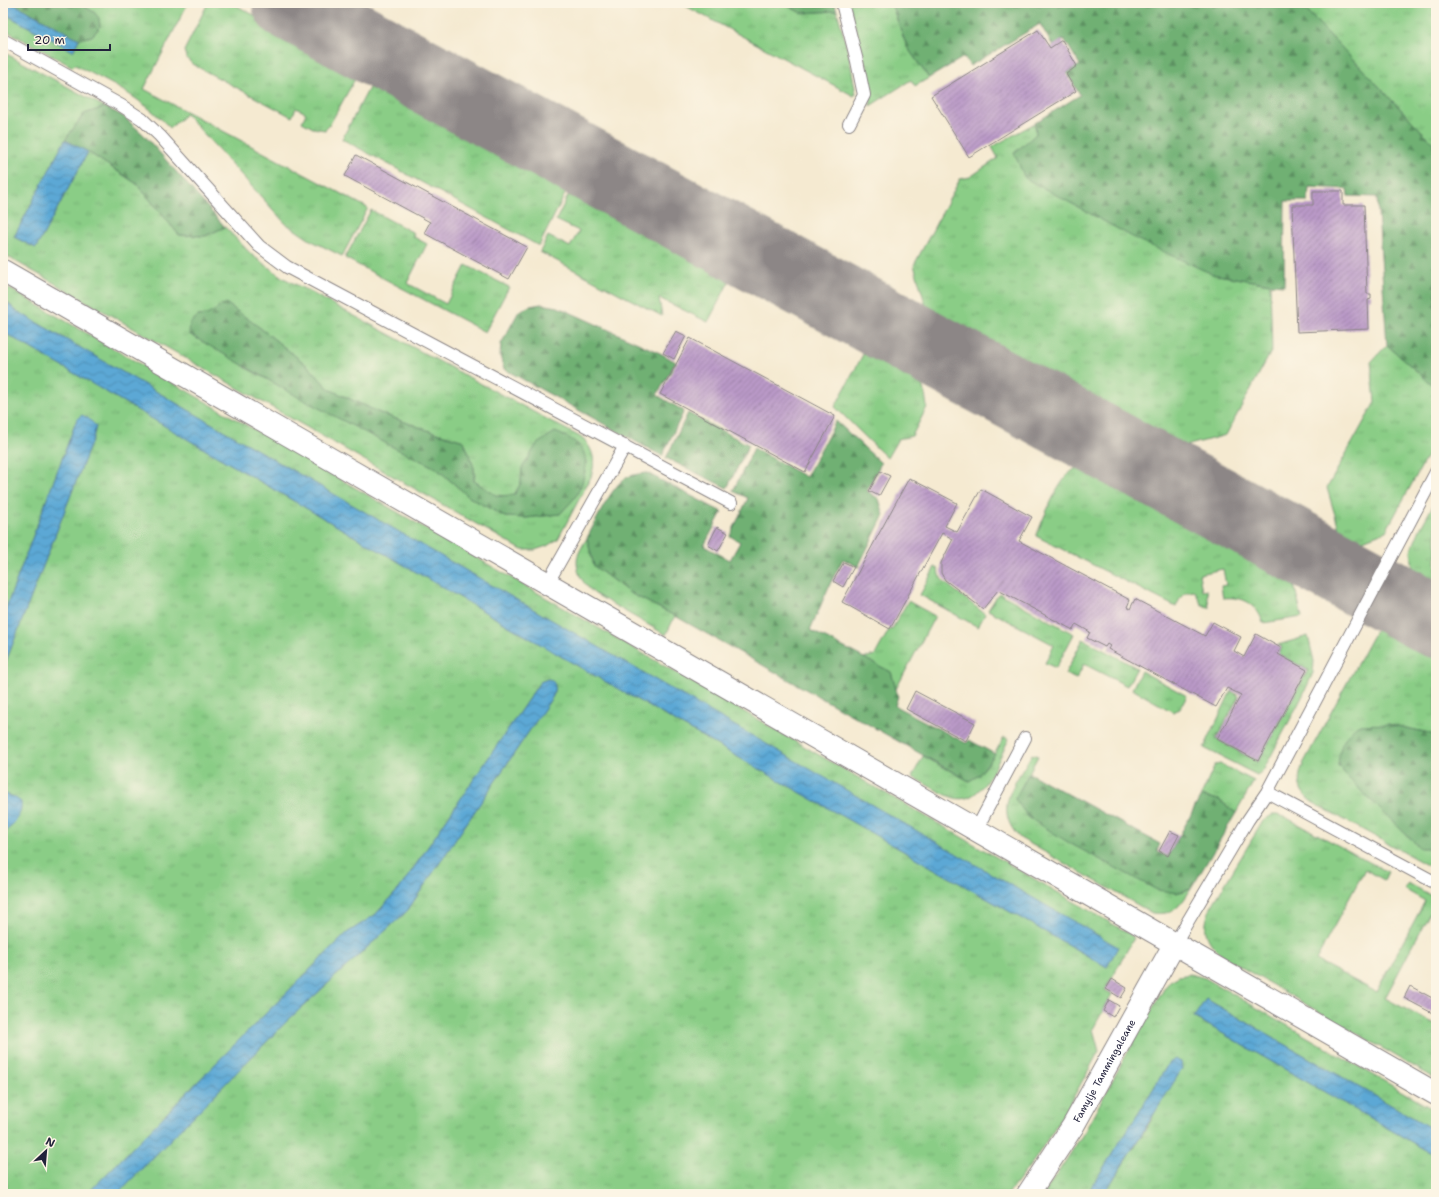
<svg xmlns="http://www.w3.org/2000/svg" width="1439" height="1197" font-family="'Shantell Sans',sans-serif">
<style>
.grass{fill:url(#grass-tufts);stroke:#567860;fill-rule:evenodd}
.forest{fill:url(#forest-firs);stroke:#486957}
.water{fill:url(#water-waves);stroke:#3f6588}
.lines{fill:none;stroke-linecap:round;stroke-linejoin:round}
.taxiway{stroke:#8c8686;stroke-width:74}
.building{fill:url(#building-hatch)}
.service-casing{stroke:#8c8686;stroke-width:14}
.minor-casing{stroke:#8c8686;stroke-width:24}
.service{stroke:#fff;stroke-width:12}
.minor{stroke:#fff;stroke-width:22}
.labels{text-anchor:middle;stroke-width:4;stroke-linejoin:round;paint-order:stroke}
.street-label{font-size:10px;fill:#22223b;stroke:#fcf5e5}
</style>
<defs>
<pattern id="grass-tufts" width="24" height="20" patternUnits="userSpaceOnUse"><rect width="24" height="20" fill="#8acd86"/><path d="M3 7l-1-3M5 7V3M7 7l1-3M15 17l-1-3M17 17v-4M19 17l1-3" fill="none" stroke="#77b075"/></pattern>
<pattern id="forest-firs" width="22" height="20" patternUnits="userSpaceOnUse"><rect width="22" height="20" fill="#6fb073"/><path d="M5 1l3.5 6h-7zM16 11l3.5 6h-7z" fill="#5b8f60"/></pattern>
<pattern id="water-waves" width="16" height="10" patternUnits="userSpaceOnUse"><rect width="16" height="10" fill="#5ca8d5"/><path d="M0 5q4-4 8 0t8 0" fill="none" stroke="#4c88ae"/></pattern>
<pattern id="building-hatch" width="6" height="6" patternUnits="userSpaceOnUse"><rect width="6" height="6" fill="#ba9ac7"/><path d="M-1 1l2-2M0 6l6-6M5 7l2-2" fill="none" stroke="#977da3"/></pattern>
</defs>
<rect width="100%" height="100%" fill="#fcf5e5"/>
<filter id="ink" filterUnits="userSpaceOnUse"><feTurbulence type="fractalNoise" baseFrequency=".025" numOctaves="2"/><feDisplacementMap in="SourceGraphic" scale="8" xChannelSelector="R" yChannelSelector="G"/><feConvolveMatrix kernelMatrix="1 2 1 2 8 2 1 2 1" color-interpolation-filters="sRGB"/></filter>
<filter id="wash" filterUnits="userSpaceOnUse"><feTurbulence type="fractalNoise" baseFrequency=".012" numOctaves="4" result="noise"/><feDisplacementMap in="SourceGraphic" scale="16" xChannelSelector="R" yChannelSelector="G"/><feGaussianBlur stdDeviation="0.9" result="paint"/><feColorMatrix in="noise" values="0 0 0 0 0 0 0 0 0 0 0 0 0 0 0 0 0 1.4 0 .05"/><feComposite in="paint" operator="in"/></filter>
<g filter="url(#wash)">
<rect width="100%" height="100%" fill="#f5ead1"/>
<path class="grass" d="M78,3H188L144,89L368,208L342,256L310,240L285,223L186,114L170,128C141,97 112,84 75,65L73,67L3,29V13L73,51L79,39L92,36L100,27C98,12 90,10 78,3Z
M208,3H232L354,70L356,74L355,79L329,126L325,130L313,128L302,122L306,113L296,108L292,117L192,64L186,57L184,51Z
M680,3H783L801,13L837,11L849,55L856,94L854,96Z
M849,3H891L907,47L929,78L915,86L911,80L870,106L872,90Z
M1299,3H1436V146Z
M3,52L105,107L84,114L65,140L14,237L36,248L88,152L137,184L179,235L205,236L225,227L252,255L282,277L584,439C594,452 596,461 591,477L558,539L547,546L535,550H522L3,254ZM207,315L259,327L309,367L329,389L380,413L427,430L464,441L474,468V481L497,496L514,495L521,483L522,468L587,462L584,475L576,495L560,514L526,518L505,517L469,497L436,468L391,446L246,368L198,316Z
M379,82L570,184L539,246L342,139L369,88L375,83Z
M1035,123L1036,134L1212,274L1270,284L1272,350L1226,435L1171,450L930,320L914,265L960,179L970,177L998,158L992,147Z
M573,186L734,272L708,322L659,298L662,316L540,252L548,236L570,247L579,231L556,220Z
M371,210L414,233L412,236L427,244L407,283L446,304L466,265L509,287L485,332L345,258Z
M3,285L1130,934L1134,938L1105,990L1112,994L1093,1029L1099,1051L1068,1107L1035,1159L1008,1194H117L288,1020L407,911L553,696L555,685L548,679L540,682L400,888L375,915L347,933L233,1046L87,1194H3V835L18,816L14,797L3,793V669L93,438L96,426L77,419L3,616V332L564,658L1107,967L1117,947L15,310L3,297Z
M868,345L910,367L919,379L925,393L927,407L912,436L898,439L887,458L835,407Z
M1387,345L1436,388V440L1386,531L1350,545L1343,542L1327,488L1375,402L1371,362Z
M1091,466L1099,469L1291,573L1302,617L1263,623C1257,604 1244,596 1223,598L1221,586L1226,585L1223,569L1199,574L1202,591L1207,590L1209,608L1201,604L1195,591C1182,592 1181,596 1176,607L1036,536C1043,520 1059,477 1075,469C1079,467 1086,467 1091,466Z
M1436,500V592L1423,586L1413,570L1411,551L1420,529Z
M587,538L594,566L630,593L675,616L666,635L595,594C583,584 574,571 578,555C580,550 584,543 587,538Z
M935,567L938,569L939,575L943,581L985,614L978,627L920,595Z
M999,593L1074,634L1056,668L1045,663L1054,645L988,610Z
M908,601L935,616L896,689L891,672L863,658L875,655L889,630L892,629Z
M1390,626L1436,651V736L1429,733L1388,724L1338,765L1348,778L1420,847L1428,848L1436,846V870L1312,802C1297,790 1297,780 1303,764L1375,631Z
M1308,636L1314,661L1313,673L1302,697L1263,771L1257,775L1204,748L1231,691L1239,696L1216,739L1258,762L1308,670L1279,654L1282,647L1278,645Z
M1083,639L1137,668L1127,686L1084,664L1076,679L1065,674Z
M1141,671L1187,696L1180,709L1173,712L1132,689Z
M1004,737L1009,739C998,759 982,809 951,797C938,792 925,783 912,777L923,756L969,781C986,772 995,753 1004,737Z
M1032,754L1038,756L1015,799L1176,893L1191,889C1180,906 1174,916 1152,913L1020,838C991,808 1016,783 1032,754Z
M1220,764L1254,781L1236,813L1219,800L1201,796L1215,765Z
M1272,815H1277L1287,818L1388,872L1384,880L1365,869L1316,960L1376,992L1425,901L1404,889L1408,883L1436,898V906L1434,905L1385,998L1436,1025V1079L1227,959C1208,943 1200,934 1210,909L1263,821Z
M1190,974L1205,978L1436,1111V1131L1206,999L1194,1017L1436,1156V1194H1104L1152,1119L1168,1064L1157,1083L1087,1194H1044L1085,1131L1142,1026L1164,989L1170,981L1179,976Z"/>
<path class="forest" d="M12,3H78L94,12L99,18L100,27L92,36L79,39Z
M783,3H834L837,11L801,13Z
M891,3H1299L1436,146V388L1387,345L1377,197L1348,196L1347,189L1309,187L1308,201H1285L1284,285L1270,284L1212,274L1138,240L1025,178L1014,153L1036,134L1035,123L1080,95L1067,73L1080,65L1064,39L1053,46L1040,24L970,66L964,57L929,78L907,47Z
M105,107L123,116L144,135L225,227L205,236L179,235L137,184L88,152L65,140L84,114Z
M226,303L259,327L309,367L329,389L380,413L427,430L464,441L474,468V481L497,496L514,495L521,483L522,468L537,444L555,432C565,436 578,441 583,451C589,462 583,485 576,496C572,502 565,508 560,514L526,518L505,517L469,497L436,468L391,446L298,397L189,334L190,323L198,316L207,315Z
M541,304L558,307L660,353L676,362L657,395L684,411L662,456L504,369L500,356L501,344L519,311L530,306Z
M688,413L749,445L727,488L666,458Z
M836,421L881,463L867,491L879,499L884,515L858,567L843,559L830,584L810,630L891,672L898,696L895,706L966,743L969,740L995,754L978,776L969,781L675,616L630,593L594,566L587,538C595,523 612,485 626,478C633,474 640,474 647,473L722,512L704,546L730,560L740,542L730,536L748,498L733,491L754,448L806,477Z
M1388,724L1429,733L1436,736V846L1428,848H1420L1348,778L1338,765C1340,746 1342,739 1357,725Z
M1029,773L1160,844L1157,851L1168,857L1201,796L1219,800L1236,813L1191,889L1176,893L1157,890L1071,844L1028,817L1015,799Z"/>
<path class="water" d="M3,3H12L79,39L73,51L3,13Z
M65,140L88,152L36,248L14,237Z
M3,298L15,310L1118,947L1107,967L564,658L3,332Z
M82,415L88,418L96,426L93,438L3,669V616L77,419Z
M548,679L552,680L555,685L553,696L407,911L288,1020L117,1194H87L233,1046L347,933L375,915L400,888L540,682Z
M3,793L14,797L21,802C23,815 11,826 3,835Z
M1206,999L1436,1131V1156L1194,1017Z
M1175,1059L1181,1062L1182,1069L1104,1194H1087L1157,1083L1168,1064Z"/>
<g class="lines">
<path class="taxiway" d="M289,3L1436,621"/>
</g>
<g id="blocks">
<path class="building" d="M1038,30L1050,48L1062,40L1077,66L1066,74L1076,91L969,157L931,96Z
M356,155L527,247L509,279L424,233L430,222L345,176Z
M1313,191H1343V205H1364L1367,294H1371V299L1368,300L1369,329L1297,332L1292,205H1313Z
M676,331L686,336L674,359L663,353Z
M690,338L835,416L805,472L660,394Z
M880,471L890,476L879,496L869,491Z
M909,478L957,503L945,526L957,532L981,489L1032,517L1019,541L1130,600L1127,607L1130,609L1135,599L1205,636L1213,622L1241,637L1234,651L1244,657L1256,634L1281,648L1278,654L1307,670L1258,761L1217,739L1241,695L1227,688L1216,707L1108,649L1110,646L1107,644L1105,647L1087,638L1090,632L1076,624L1073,630L998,590L983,609L945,580L941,573V563L953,539L942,533L890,629L842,602Z
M717,527L728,533L718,551L708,545Z
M844,562L854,567L843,587L833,581Z
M915,691L975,723L966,741L906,709Z
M1170,831L1179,835L1168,856L1159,851Z
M1112,979L1127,988L1121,998L1106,989Z
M1410,986L1436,1000V1015L1404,998Z
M1109,1000L1119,1006L1113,1017L1103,1011Z"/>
</g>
</g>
<g filter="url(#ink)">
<use href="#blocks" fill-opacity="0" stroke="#8c8686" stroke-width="1"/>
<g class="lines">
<g class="service-casing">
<path id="service" d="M842,3L857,61L864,95L849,124
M3,40L122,106L142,119L160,136L259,246L287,267L731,503
M547,584L625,446
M1267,792L1436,883
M976,830L1025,738
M1175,943L1248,820L1267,792L1436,472"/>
</g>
<g class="minor-casing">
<g id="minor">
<path d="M3,271L1436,1094"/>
<path id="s1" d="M1028,1194L1073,1126L1175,943"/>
</g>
</g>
<use href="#service" class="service"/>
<use href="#minor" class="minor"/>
</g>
</g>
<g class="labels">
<g class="street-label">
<text dy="4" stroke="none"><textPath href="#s1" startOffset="145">Famylje Tammingaleane</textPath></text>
</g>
</g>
<rect width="1439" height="1197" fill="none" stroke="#fcf5e5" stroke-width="16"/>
<g transform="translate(46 1151) rotate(26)" stroke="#fcf5e5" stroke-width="3" paint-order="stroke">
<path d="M0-3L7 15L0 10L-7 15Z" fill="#22223b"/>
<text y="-6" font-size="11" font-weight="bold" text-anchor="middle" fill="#22223b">N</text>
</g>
<path d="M28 44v6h82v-6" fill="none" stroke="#22223b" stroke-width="2"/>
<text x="34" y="44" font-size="12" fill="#22223b" stroke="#fcf5e5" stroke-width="3" paint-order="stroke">20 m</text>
</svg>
